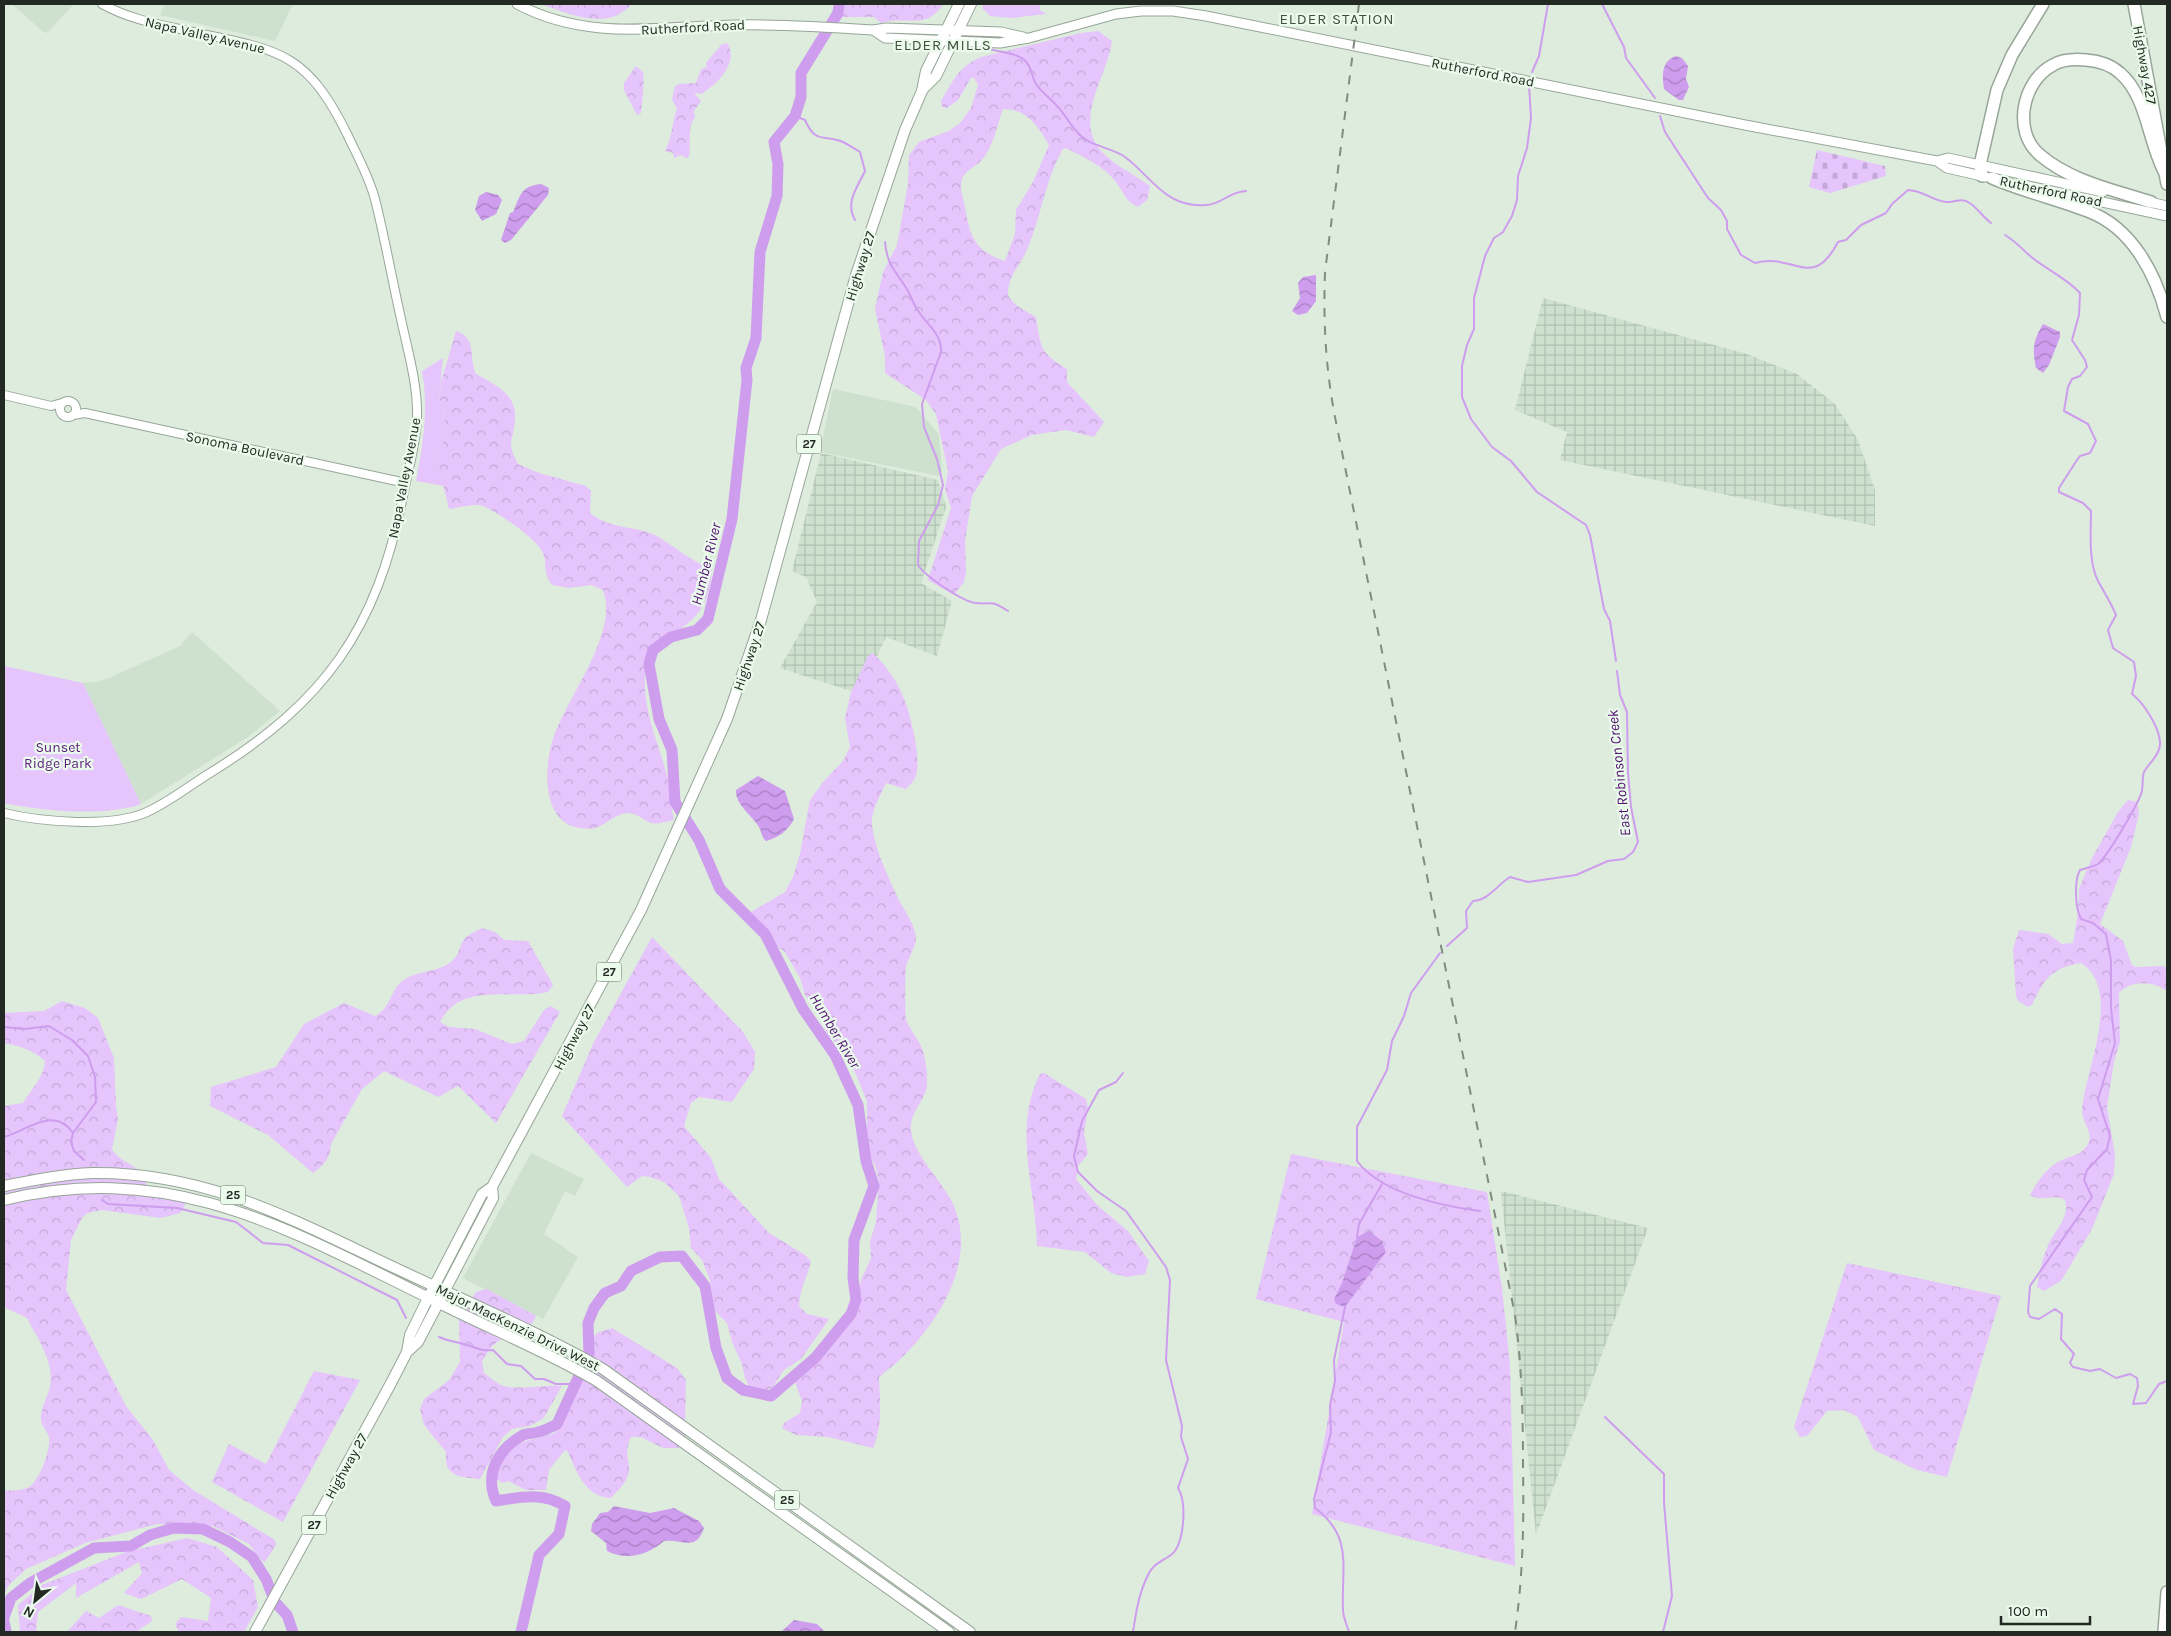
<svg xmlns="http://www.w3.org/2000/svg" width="2171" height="1636" font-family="Karla,sans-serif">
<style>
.built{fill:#cde1ce}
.industrial{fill:url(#industrial-grid)}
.green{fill:#e6c4fc}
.forest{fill:url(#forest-crowns);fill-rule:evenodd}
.cemetery{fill:url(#cemetery-stones)}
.water{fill:url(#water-waves)}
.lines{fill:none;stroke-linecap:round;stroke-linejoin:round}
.stream{stroke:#ce9dee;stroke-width:2}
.river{stroke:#ce9dee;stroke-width:11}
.tertiary-casing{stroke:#97a698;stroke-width:10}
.secondary-casing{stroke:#97a698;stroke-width:11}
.primary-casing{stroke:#97a698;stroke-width:12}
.motorway-casing{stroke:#97a698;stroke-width:14}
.tertiary{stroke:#fff;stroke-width:8}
.secondary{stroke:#fff;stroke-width:9}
.primary{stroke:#fff;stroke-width:10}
.motorway{stroke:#fff;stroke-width:11}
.rail{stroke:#818c81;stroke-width:2;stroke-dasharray:9 9;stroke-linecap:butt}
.labels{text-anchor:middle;stroke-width:4.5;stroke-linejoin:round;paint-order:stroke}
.shield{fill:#eafaeb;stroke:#5e675e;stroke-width:1}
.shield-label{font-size:12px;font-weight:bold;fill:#222822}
.street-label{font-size:14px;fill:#222822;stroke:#eafaeb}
.park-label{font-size:14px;fill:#5b1c7a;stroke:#eafaeb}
.neighbourhood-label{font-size:15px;letter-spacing:1px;fill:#414e42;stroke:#eafaeb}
.water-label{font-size:15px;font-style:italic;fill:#541373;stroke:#eafaeb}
</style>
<defs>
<pattern id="industrial-grid" width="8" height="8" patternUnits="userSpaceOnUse" patternTransform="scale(1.25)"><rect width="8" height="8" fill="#cde1ce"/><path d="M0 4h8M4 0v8" fill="none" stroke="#b0c1b1"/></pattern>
<pattern id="forest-crowns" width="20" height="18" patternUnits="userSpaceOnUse" patternTransform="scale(1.25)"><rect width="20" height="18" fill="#e6c4fc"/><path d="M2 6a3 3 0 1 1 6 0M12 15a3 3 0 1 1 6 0" fill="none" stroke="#c5a8d8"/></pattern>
<pattern id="cemetery-stones" width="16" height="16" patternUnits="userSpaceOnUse" patternTransform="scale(1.25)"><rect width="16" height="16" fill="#e6c4fc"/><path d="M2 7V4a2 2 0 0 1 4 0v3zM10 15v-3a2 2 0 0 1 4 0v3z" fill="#c5a8d8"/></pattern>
<pattern id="water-waves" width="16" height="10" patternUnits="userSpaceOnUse" patternTransform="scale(1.25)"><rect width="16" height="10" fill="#ce9dee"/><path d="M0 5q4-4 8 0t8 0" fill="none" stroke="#a780c0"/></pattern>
</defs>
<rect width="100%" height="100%" fill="#ddecdd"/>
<path class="built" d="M14,4H74L47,33L42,31L13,5Z
M165,4H293L275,41L160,15Z
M833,389L916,407L939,435L942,471L939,476L820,452Z
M192,632L280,711L248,737L141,804L83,683L96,682L109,678L180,646Z
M531,1153L584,1179L575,1196L565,1191L544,1234L578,1257L543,1319L463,1278Z"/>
<path class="industrial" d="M1543,298L1747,354L1797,374L1835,404L1858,440L1875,490V526L1560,460L1567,432L1515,410Z
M821,453L938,480L946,507L921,583L952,601L937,656L886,637L860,694L780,668L817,602L806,577L792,571Z
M1501,1191L1648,1228L1536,1535Z"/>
<path class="green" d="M984,4H1040V10L1046,14L1011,18L990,16L982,8Z
M443,358L439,397L444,410L447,435L436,455L444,486L416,481C423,444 429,409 422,371Z
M4,666L83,683L141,804C105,817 41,811 4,803Z"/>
<path class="forest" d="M541,4H632C607,32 570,14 541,4Z
M844,4H943C927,31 905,15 881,23L874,17H840Z
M1098,31L1112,41C1108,75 1072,120 1102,152C1114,165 1135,175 1150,186L1147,200L1138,207C1123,199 1125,193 1115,181C1104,166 1083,157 1066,148L1063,149C1044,182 1041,220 1025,254C1019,266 1008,278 1008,293C1008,303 1028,312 1036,317C1041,349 1040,352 1067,369V382L1104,422L1094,437L1066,430L1032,435L1001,449L972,496L965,541L966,573L964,582L954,595L928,580L951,508L945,489L948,471L936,414L926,400L885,373V356L875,309L883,272L897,245L908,184L909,155L919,142L949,131L960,123L971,108L978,85L974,78H971L958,100L947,108L942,107L941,101C953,81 958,67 981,57L1081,33ZM1003,109C1026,108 1039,127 1049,145L1033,182L1016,210L1015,234L1005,261C974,251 970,236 965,207C964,200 960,191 961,184C962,172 973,168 980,162C993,149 997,125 1003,109Z
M727,43C740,63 716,85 701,94L694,93L701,101L694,111L695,117C687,127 691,145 689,157L686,158L681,155L674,158L673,153L665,151C673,137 671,124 677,109L672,99L675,86L679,84L696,83L701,69L707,67L706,63L721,45Z
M636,66L643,72C645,86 642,99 641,113L637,115L624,90V83Z
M456,331C478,338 468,358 476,374C494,384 517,394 515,419C514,442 505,439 518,464L539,473L586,486L591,491L590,513C611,530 633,525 655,535C672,544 695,565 712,568C710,597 703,615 677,631C664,638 656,638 647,653C645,658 645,666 645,672C642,712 660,745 669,783C672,795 670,806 674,820C667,821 658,825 651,823C643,820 636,812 627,813C614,814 605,826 592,829C589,829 584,828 581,828C542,824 544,770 552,742C564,700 620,634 603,590L591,585L569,588L552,585C542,571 548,566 543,553C537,539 498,512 483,506C475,503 458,508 449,509L436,455L447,435L444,410L439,397L441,382Z
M873,653C884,664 896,679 902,694C910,711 924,764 914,780C912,783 908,786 906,789L886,783C881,794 874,806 872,818C870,840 891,884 901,904C907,914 915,926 916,938C916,947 908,958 906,967C905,970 905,1016 906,1019C909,1029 917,1037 921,1046C925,1055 928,1073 927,1083C927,1098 912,1110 911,1125C909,1150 939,1177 951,1200C984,1263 929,1340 879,1377C880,1402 883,1425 873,1448L828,1437L796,1435L782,1428L784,1423L800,1413L802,1401L795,1382L812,1361L824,1350L857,1299L861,1280L871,1258L870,1242L876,1222L879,1181L875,1165L867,1153V1101L849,1058L841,1046L828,1036L821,1019L805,995L800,978L785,952L776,945L751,912L785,892L793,877L800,854L810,800L824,781L843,761L850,747L845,718L851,692L868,656Z
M2128,800L2137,802L2139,814L2131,847L2100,924L2123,941L2132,965L2136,967L2163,966L2167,968V991C2153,981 2131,980 2119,993L2120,1042L2114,1062L2107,1107L2115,1155L2114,1174L2092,1229L2061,1281L2044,1291L2037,1287C2039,1273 2043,1256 2049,1243C2056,1229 2070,1217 2065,1200C2054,1193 2041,1203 2030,1195C2037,1182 2044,1172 2056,1163C2067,1156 2081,1157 2088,1144C2094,1133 2082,1122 2082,1111C2084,1073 2124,990 2081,963C2051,968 2044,979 2032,1005L2028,1007L2018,1001L2016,996L2013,949L2019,930L2048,934L2062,944L2073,943L2078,913L2079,889L2092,858L2118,812Z
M482,928L495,932L504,940L528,941L553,985L548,992C511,1000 461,981 440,1022L449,1027L475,1029L512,1044L524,1041L544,1010L551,1006L560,1012L496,1123L458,1086L438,1097L384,1071L362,1089L331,1144C331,1157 324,1165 313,1173L268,1135L210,1106L211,1087L276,1067L304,1024L344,1003L375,1016C391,1009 390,989 404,980C417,970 442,973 454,959C459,954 460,944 465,938C469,934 477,931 482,928Z
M652,937L743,1032L755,1052L754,1069L732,1102L699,1097L691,1103L684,1126L711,1158L719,1179L769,1233L805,1255L811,1261C807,1278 800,1288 799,1306L807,1314L829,1319L801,1359L784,1370L772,1388L760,1391L749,1386L745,1378L742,1364L732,1342L727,1323L714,1310L710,1280L702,1260L691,1248L689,1228L679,1196L664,1182L650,1177L642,1176L627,1187L562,1116L593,1044Z
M62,1001L85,1008L98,1018L114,1058L116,1106L118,1119L112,1150L121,1159L141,1171C142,1191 167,1194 184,1200L185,1205L180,1213L161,1218L102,1210L87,1213L82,1218L71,1240L66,1290L126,1406L153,1440L169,1470L193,1490L275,1540L276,1545L264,1563L249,1544L213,1526L157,1524L85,1543L26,1569L9,1585L4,1594V1491C11,1490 20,1491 27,1488C39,1483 51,1450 49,1437C47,1431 42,1426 41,1420C40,1408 48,1397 50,1386C55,1362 37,1338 27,1318L4,1307V1106L23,1103C31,1090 44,1077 45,1061C33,1050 19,1046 4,1043V1013L44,1011Z
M1044,1073L1086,1099L1088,1108L1084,1133L1088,1154L1078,1166L1076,1179L1097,1205L1128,1231L1149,1261L1145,1274L1127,1277L1111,1273L1085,1252L1037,1246C1036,1188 1012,1129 1040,1074Z
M1291,1154L1487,1192L1502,1288L1510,1365L1515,1566L1312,1514L1344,1322L1256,1299Z
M1847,1263L2001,1296L1947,1477L1917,1470L1874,1450L1858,1417L1844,1410L1827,1411L1807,1436L1800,1437L1794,1427Z
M487,1289L536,1316C529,1333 511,1333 497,1342C491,1346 486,1355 482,1361L484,1373C490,1377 497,1384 504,1386C516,1390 546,1385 562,1386L543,1419L529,1426L512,1429L503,1437L480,1479C459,1477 444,1477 446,1452L424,1425L420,1409L424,1399L449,1380L460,1362L459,1318L476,1292Z
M612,1328L677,1368L686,1380L685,1422L688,1432L679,1448H663L641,1437H631C622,1456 632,1462 628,1475C625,1485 617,1491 611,1498C585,1497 577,1472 568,1452L565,1450L549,1470L546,1490H526L508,1481L502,1483L497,1479L494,1472C511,1436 525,1444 555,1433L561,1422V1410L580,1374L587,1367L596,1366L591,1342L597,1333Z
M314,1371L360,1380L283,1522L212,1482L229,1444L266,1464Z
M187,1538L217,1547L253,1580L258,1607L244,1632H179L175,1624L181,1617L208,1621L211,1598L182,1579L141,1599L124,1593L142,1573L139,1562L76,1598V1583L38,1612L36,1632H20L18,1605L42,1585L126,1552Z
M118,1605L151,1616L152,1621L136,1632H67L86,1611L99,1618Z"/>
<path class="cemetery" d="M1817,150L1885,166L1886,176L1830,193L1809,187Z"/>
<path class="water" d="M1676,56L1682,58L1688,66L1686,79L1689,87L1683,100H1679L1664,89C1662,76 1661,61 1676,56Z
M541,184L549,188L548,195L511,240L505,243L501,240L510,213L513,212C520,197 520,186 541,184Z
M486,192L498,195L502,200L496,214L482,221L475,210L479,196Z
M1316,275V301L1307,313L1298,315L1292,311L1300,298L1298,283L1303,277Z
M2043,324L2060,332V337L2049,365L2043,373L2036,368C2032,349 2033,341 2043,324Z
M758,776L785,791L794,819C787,832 779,837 766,841C761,837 762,832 759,827C753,816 735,805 736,790Z
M1369,1231L1382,1241L1386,1252L1345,1307L1336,1304L1334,1299L1342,1283L1357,1237Z
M614,1506L650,1513L674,1508L699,1521L704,1528C696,1552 683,1539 664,1541C648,1555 626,1561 607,1551L606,1543L591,1531L592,1524L600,1513L608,1512Z
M794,1620L817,1624L825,1632H781Z"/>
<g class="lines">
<path class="stream" d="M1602,4L1624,47L1626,58L1655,98
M988,49C1000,52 1020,53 1027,63C1032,69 1032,78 1036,84C1041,92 1051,99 1057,106C1065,114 1070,125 1078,133C1090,147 1111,147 1125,157C1152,177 1166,209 1207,205C1222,204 1228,192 1246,191
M1532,72L1539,56L1548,4
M1529,85L1531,118L1527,148L1518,176L1517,200L1512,216L1503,232L1494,238L1485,256L1474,298V329L1467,345L1462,366V397L1471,419L1492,447L1511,461L1537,492L1586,525L1590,535L1604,609L1610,621L1616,661
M795,116L805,120C816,145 824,134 843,142C849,145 855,149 860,152L865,171C857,188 845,202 855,220
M1660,116L1665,132L1708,198L1721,210L1727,221V229L1741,255L1755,263C1794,252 1812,292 1838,242L1846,240L1861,225L1886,213L1892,204L1908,190C1922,190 1933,201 1946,202C1956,203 1961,196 1971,204C1977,208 1984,218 1991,223
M2005,235C2015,241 2020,247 2029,255C2045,269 2065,277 2080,293L2079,315L2072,340L2085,360L2087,367L2080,376L2072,379L2068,387L2064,411L2088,424L2096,441L2090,453L2080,456L2077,460L2059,488V492L2083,503L2091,511C2091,532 2088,561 2098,581C2104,592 2111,603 2116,615L2108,630L2113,648L2134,662L2136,676L2132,694C2144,703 2159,727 2160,742C2161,754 2149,763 2144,772C2142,778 2143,785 2142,791C2139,803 2107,857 2098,864C2093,867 2085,868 2080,870C2074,881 2075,908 2081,919L2093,923L2106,934L2111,961V1008L2115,1043L2098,1099L2110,1136L2107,1149L2087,1170L2084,1180L2092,1197L2030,1286L2028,1312L2030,1317L2039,1319L2055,1309L2062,1314L2061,1339L2074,1354L2070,1363L2073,1367L2090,1371L2100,1369L2116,1378L2130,1374L2137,1378L2138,1386L2133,1404L2146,1403L2159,1384L2167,1381
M885,242C887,266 897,272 908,291C912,298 914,306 919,312C928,326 942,334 941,352L922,404L924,427L937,459L943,485L938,505L919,541L918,565C925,576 963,602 976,603C995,605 989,599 1008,611
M1447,946L1467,928L1466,911L1473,901C1489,900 1497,885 1510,877L1528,882L1576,875L1608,861L1624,859L1633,852L1638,842L1631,807L1628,773L1627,712L1620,695L1617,671
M1440,953L1411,993L1404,1016L1392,1041L1387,1070L1357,1127V1161C1381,1193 1441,1206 1480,1211
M4,1027L25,1029L49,1026L72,1040L88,1056L95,1077L96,1102L73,1133L71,1142L74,1151L84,1160
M1123,1073L1116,1082L1099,1090L1082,1121L1074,1156L1078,1172L1097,1191L1126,1211L1166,1267L1170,1280L1166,1360L1182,1426L1181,1437L1188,1459L1178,1488C1187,1502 1184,1538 1175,1551C1168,1560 1155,1561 1149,1573C1139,1592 1136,1612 1133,1632
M4,1137C27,1131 54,1105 73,1133
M102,1200L108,1204L177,1208L236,1222L263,1243L288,1245L397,1300L406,1318
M1357,1237L1359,1224L1382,1184
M1345,1307L1334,1360L1335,1381L1330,1405L1331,1432L1314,1499L1315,1508C1354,1537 1341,1568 1343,1610C1343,1617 1347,1625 1349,1632
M439,1337C450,1342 459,1342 470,1346C480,1349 481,1351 493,1350L507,1364L521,1366L535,1379H544L556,1384H574
M1605,1417L1664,1474V1503L1672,1596L1663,1632"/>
<path class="river" d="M4,1617L11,1598L30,1583L94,1548L131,1546L150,1535L174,1528L203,1529L230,1542L252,1557L266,1579L275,1602L287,1615L293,1632
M4,1621L6,1632
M521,1632L539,1555L559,1534L565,1506C542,1492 521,1497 496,1501C484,1474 498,1449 523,1435C527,1433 533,1434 538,1432C544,1431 551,1427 557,1424L589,1354L588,1323L594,1308L605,1293L621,1286L631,1271L660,1257L682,1256L705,1286L716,1348L727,1378L743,1390L771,1396L815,1358L851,1314L856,1300L853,1278L854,1240L874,1186L866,1161L858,1105L835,1055L803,1009L765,934L720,889L699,840L675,802L672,750L659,719L649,664L653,650L671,637L697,630L708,619L732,519L747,380L746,368L756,338L760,252L777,196L778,164L774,142L795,116L801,97V73L838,13L839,4"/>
<g class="tertiary-casing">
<path id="tertiary" d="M4,395L51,406L62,403
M60 409a8 8 0 1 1 16 0a8 8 0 1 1-16 0Z
M73,415L85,413L406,483
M4,813C41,822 112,828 147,812C169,802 189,786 210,773C325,702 377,629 403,496C408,470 416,445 417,418C418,385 408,352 401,319C392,279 385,239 375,199C369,177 358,157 348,136C307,52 280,50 193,32C162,25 131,20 102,4"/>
</g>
<g class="secondary-casing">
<path id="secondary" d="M517,4C588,42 660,26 737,25C782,24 828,27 873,30L886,28L1001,32L1023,37
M873,30L885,38L1000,43L1029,38L1116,14L1141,11H1173L1206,16L1745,125L1937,161L1947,168L1986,177
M1937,161L1948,158L2103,192
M2019,184L2167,216
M2145,201L2167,206"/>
</g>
<g class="primary-casing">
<path id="primary" d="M922,90L936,76L971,4
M4,1186C33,1180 63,1174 93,1173C213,1172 302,1225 406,1273C472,1304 540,1333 603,1369L970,1632
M4,1200C171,1160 286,1228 431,1299C486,1327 544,1350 597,1381L949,1632
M407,1352L418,1342L493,1198L492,1187
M255,1632L390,1385L407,1352L410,1335L428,1298L482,1194L492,1187L641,910L727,719L761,620L856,275L905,130L922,91L926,71L959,4"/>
</g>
<g class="motorway-casing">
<path id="motorway" d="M2134,4L2167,184
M1982,176L1980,165L1997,90L2012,55L2043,4
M1992,178C2024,192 2058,199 2090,212C2133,229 2156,275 2167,317
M2151,202C2114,190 2070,181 2040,155C2012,132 2022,81 2053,65C2063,59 2075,59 2086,60C2099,61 2110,64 2120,73C2148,97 2148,144 2166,175
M2164,1632L2167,1592"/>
</g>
<use href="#tertiary" class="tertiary"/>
<use href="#secondary" class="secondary"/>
<use href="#primary" class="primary"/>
<use href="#motorway" class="motorway"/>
<path class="rail" d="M1359,4L1325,272C1323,325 1326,375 1337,427L1515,1315C1522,1366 1523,1417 1523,1468C1524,1524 1523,1577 1515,1632"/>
</g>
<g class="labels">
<g class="shield">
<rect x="796.5" y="434.5" width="25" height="19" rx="4"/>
<rect x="596.5" y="962.5" width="25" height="19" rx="4"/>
<rect x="220.5" y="1185.5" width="25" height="19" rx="4"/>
<rect x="774.5" y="1490.5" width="25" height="19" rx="4"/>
<rect x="301.5" y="1515.5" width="25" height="19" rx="4"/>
</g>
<g class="shield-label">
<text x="809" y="448">27</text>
<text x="609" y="976">27</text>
<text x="233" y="1199">25</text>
<text x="787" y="1504">25</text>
<text x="314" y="1529">27</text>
</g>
<g class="street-label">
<text transform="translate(693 27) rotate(-3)" y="5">Rutherford Road</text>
<text transform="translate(205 35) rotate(13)" y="5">Napa Valley Avenue</text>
<text transform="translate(2145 65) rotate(80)" y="5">Highway 427</text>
<text transform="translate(1483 72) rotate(11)" y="5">Rutherford Road</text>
<text transform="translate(2051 191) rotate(12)" y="5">Rutherford Road</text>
<text transform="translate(860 266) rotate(-73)" y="5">Highway 27</text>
<text transform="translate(245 448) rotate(12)" y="5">Sonoma Boulevard</text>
<text transform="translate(404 478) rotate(-79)" y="5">Napa Valley Avenue</text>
<text transform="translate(749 656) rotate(-71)" y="5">Highway 27</text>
<text transform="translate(574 1037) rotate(-62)" y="5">Highway 27</text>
<text transform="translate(518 1327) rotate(26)" y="5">Major MacKenzie Drive West</text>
<text transform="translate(346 1466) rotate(-61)" y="5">Highway 27</text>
</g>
<g class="park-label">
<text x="58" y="752">Sunset<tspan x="58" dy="16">Ridge Park</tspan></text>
</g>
<g class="neighbourhood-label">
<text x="1337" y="24">ELDER STATION</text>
<text x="943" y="50">ELDER MILLS</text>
</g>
<g class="water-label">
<text transform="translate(706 564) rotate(-76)" y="5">Humber River</text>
<text transform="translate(1619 773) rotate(-96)" y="5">East Robinson Creek</text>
<text transform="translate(835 1031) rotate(59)" y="5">Humber River</text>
</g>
</g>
<rect width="2171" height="1636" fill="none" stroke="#222822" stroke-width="10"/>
<g transform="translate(35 1601) rotate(209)" stroke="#eafaeb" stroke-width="4" paint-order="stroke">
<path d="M0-4L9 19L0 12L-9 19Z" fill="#222822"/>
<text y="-8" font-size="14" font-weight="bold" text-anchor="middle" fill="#222822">N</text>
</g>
<path d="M2001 1616v8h89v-8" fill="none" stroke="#222822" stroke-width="2.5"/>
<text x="2008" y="1616" font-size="15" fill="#222822" stroke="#eafaeb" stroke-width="4" paint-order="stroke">100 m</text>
</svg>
